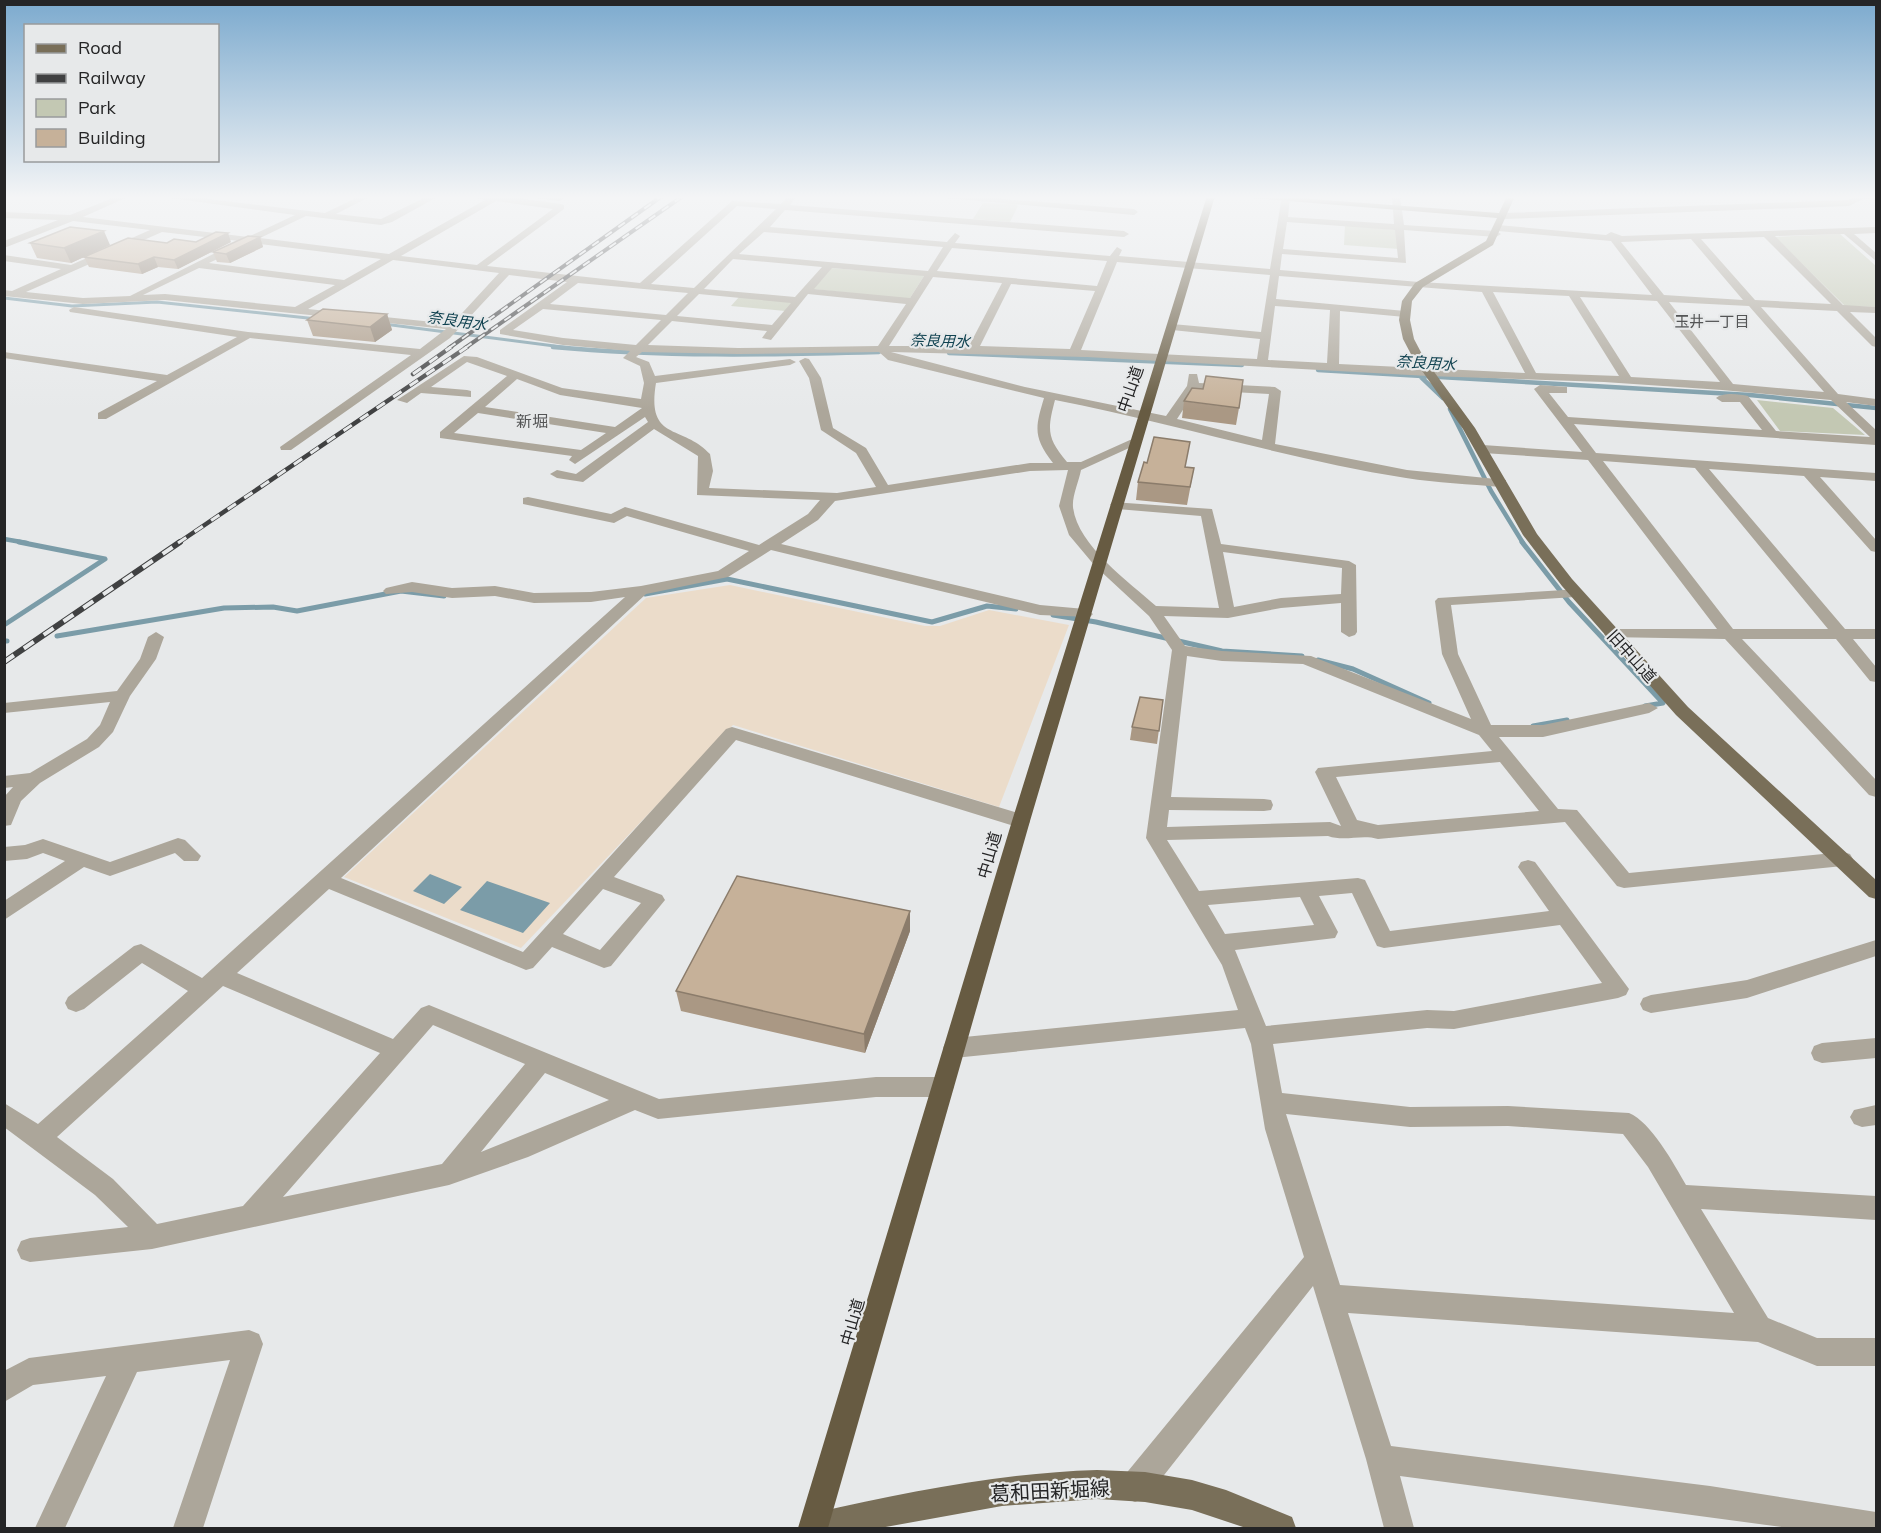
<svg xmlns="http://www.w3.org/2000/svg" width="1881" height="1533" font-family="Mulish,'Noto Sans JP',sans-serif">
<style>
.education{fill:#ebdcca}
.green{fill:#c3c8b3}
.water{fill:#7b9ca8}
.lines{fill:none;stroke-linecap:round;stroke-linejoin:round}
.stream-far2{stroke:#7b9ca8;stroke-width:3}
.stream-far1{stroke:#7b9ca8;stroke-width:4.5}
.stream{stroke:#7b9ca8;stroke-width:5}
.minor{fill:#aca69a;fill-rule:evenodd}
.major{fill:#796f59;fill-rule:evenodd}
.highway{fill:#675b42;fill-rule:evenodd}
.rail-far2-casing{stroke:#404142;stroke-width:4}
.rail-far1-casing{stroke:#404142;stroke-width:4.5}
.rail-casing{stroke:#404142;stroke-width:6}
.rail-far2{stroke:#e7e9ea;stroke-width:2;stroke-dasharray:8;stroke-linecap:butt}
.rail-far1{stroke:#e7e9ea;stroke-width:3;stroke-dasharray:10;stroke-linecap:butt}
.rail{stroke:#e7e9ea;stroke-width:4;stroke-dasharray:12;stroke-linecap:butt}
.wall{fill:#aa9884}
.shaded-wall{fill:#8b7c6b}
.building{fill:#c6b199;stroke:#8b7c6b;stroke-width:1.5}
.labels{text-anchor:middle;stroke-width:4.5;stroke-linejoin:round;paint-order:stroke}
.far-water-label{font-size:15px;font-style:italic;fill:#104250;stroke:#e7e9ea}
.far-neighbourhood-label{font-size:15px;fill:#545556;stroke:#e7e9ea}
.street-label{font-size:16px;fill:#252526;stroke:#e7e9ea}
.far-quarter-label{font-size:16px;fill:#545556;stroke:#e7e9ea}
.near-street-label{font-size:20px;fill:#252526;stroke:#e7e9ea}
</style>
<rect width="100%" height="100%" fill="#e7e9ea"/>
<path class="education" d="M730,585L925,626H940L989,610L1069,625L999,807L733,725L521,948L344,877L646,598Z"/>
<path class="green" d="M983,203L1015,204L1018,206L1010,222L973,219Z
M1345,225L1396,230L1399,249L1344,245Z
M1840,234L1876,266V307L1845,306L1775,237Z
M831,268L922,275L924,276L910,298L905,299L813,289Z
M739,297L789,302L792,303L785,311L731,306Z
M1757,400L1833,408L1865,435L1780,431Z"/>
<path class="water" d="M430,874L462,887L444,904L413,891Z
M487,881L550,903L523,933L460,910Z"/>
<g class="lines">
<path class="stream-far2" d="M4,298L72,306L157,302L317,319
M384,324L570,348"/>
<path class="stream-far1" d="M553,347C662,357 770,355 879,352
M949,353L1242,365
M1318,370L1750,395L1876,408
M1421,377L1443,398
M1450,409L1491,491L1523,543
M4,539L27,543"/>
<path class="stream" d="M1522,542L1569,602L1663,703L1645,706
M645,594L727,579L932,622L987,606L1016,609
M1053,615L1096,622L1222,651L1302,656
M4,625L105,559L19,542
M57,636L224,608L273,607L297,611L401,591L444,596
M4,641H7
M1318,660L1353,669L1429,703
M1533,726L1567,720"/>
<path class="minor" d="M118,196H130L83,217L248,237L295,215L156,196H184L325,213L360,196H371L336,214L381,219L428,196H439L392,222L381,225L306,216L260,238L389,254L485,200L469,196H503L561,204L564,205V209L487,266L640,283L732,201L781,204L788,196H797L790,205L1124,231L1129,234L1124,237L785,210L770,227L947,242L955,233L960,236L955,243L1110,256L1117,247L1122,250L1119,256L1270,269L1282,196H1290L1288,217L1394,224L1392,196H1400L1404,225L1496,231L1501,234L1496,237L1404,230L1406,263L1282,254L1280,270L1419,282L1652,295L1611,241L1498,231L1493,228L1498,225L1606,235L1611,232L1622,236L1876,227V233L1854,234L1876,253V261L1844,234L1775,236L1843,305L1876,307V313L1850,312L1876,338V347L1872,346L1837,311L1761,307L1838,394L1876,399V406L1846,402L1876,430V445L1574,424L1596,453L1876,473V481L1820,477L1876,540V552L1871,551L1804,476L1709,469L1845,629H1876V639H1853L1876,667V682L1870,681L1836,639H1742L1876,780V797L1869,795L1725,639L1606,637L1604,634L1606,631L1612,629H1717L1588,460L1483,453L1477,449L1483,445L1582,452L1534,389L1540,385L1567,387V393H1549L1568,417L1762,430L1740,402H1722L1716,398C1723,392 1739,394 1748,396L1776,431L1870,437L1831,400L1722,390L1604,382L1428,376L1087,357L891,352L1025,387L1166,416L1187,386L1189,374H1197L1199,383L1275,387L1281,391L1275,444L1407,470L1506,480V486L1501,487C1469,484 1437,483 1406,478C1287,459 1173,423 1055,400C1047,430 1047,438 1067,462H1081L1130,440L1134,439L1140,443L1081,470C1079,481 1072,496 1073,507C1077,545 1129,582 1156,606L1219,608L1201,516L1117,509L1110,505L1112,502L1212,509L1221,544L1349,561L1356,565L1357,632L1355,635L1349,637L1341,632V603L1281,608L1228,618L1164,616L1185,646L1222,651L1311,656L1471,719L1442,654L1435,601L1438,598L1580,589L1583,592L1575,597L1451,605L1458,654L1491,725H1543L1649,703L1658,708L1649,713L1543,737H1499L1558,809L1577,810L1629,873L1843,852L1850,854L1853,859L1850,864L1843,866L1624,888L1617,886L1565,822L1378,839C1361,834 1345,842 1328,836L1167,840L1199,891L1358,878L1365,880L1390,931L1549,911L1518,867L1521,862L1528,860L1535,862L1629,989L1626,995L1618,998L1454,1029L1427,1028L1273,1044L1282,1093L1410,1107L1508,1106L1629,1113C1651,1122 1674,1164 1686,1185L1876,1196V1220L1701,1209L1768,1318L1817,1338H1876V1366H1817L1758,1342L1348,1313L1391,1446L1710,1486L1876,1512V1528H1789L1400,1476L1414,1528H1384L1366,1459L1313,1286L1146,1498L1135,1502L1124,1498L1120,1487L1124,1476L1304,1257L1265,1129L1251,1044L1245,1028L954,1058L946,1055L943,1048L946,1041L954,1038L1238,1010L1222,965L1146,838L1172,650L1149,616L1095,566L1069,535L1059,506L1068,470L1030,471L835,501L818,520L781,544L1040,605L1085,609L1093,614L1090,617L1040,615L771,550L728,577L646,594L341,878L523,952L726,729L732,727L1028,816L1030,821L1028,826H1014L736,740L614,877L662,895L665,900L611,966L604,968L552,947L533,968L526,970L329,889L237,973L393,1039L421,1008L429,1005L659,1099L876,1077H942L950,1080L954,1087L950,1094L942,1097H876L658,1119L635,1110L528,1157L449,1185L152,1249L30,1262L21,1259L17,1250L21,1241L30,1238L128,1227L95,1195L4,1127V1103L38,1124L188,991L142,963L84,1009L76,1012L68,1009L65,1003L68,997L134,946L141,944L202,978L625,597L591,602L534,603L495,596L452,598L412,592L386,594L383,591L386,588L412,582L452,588L495,586L534,593L591,592L641,586L718,571L749,551L627,516L614,523L523,504V498L528,497L611,514L625,507L759,545L808,514L820,500L697,495L698,456L654,429L583,482L557,478L550,474L557,470L576,474L648,422L645,417L575,464L569,460L572,456L440,438V432L507,376L467,362L431,387L467,390L471,391V397L421,393L407,403L397,400L464,356L477,357L562,388L641,399L644,383L640,366L623,358L630,351L563,345L500,334V330L567,282L509,275L450,338L291,450H281L280,447L411,355L250,338L106,419H98V413L157,381L4,358V352L167,375L237,337L70,312L69,310L74,307L248,332L420,349L446,329L165,300L83,304L4,296V290L12,291L61,269L4,261V255L71,265L150,230L73,221L4,248V241L58,220L4,218V212L70,215ZM496,201L553,209L477,265L401,256ZM737,206L776,209L694,288L651,284ZM1287,222L1395,230L1398,258L1283,249ZM162,232L239,241L130,296L83,298L26,292ZM764,232L943,247L928,271L739,254ZM1764,237L1831,304L1755,300L1701,239ZM1691,239L1743,300L1664,295L1621,242ZM251,243L381,259L344,280L209,263ZM952,248L1107,261L1097,286L937,271ZM733,259L822,267L795,297L704,289ZM393,260L499,273L452,324L308,309ZM1117,262L1270,275L1261,332L1172,324L1167,327L1172,330L1260,339L1257,359L1081,350ZM199,268L335,285L295,307L165,294L143,295ZM832,268L924,276L910,298L814,289ZM1279,276L1482,292L1525,373L1339,364L1340,311L1405,317L1410,314L1405,311L1276,299ZM933,277L1002,283L969,346H889ZM578,283L688,293L666,315L550,304ZM1011,284L1095,291L1070,349L980,346ZM1493,292L1569,296L1619,376L1536,373ZM699,294L791,303L772,325L677,316ZM808,294L906,304L878,346L738,348L648,345L672,321L767,331L762,338L771,340ZM1580,297L1657,301L1720,382L1631,377ZM1669,302L1749,306L1824,392L1733,384ZM1275,306L1330,310L1327,363L1268,360ZM543,309L661,320L636,345L563,338L513,330ZM642,352L738,354L879,352L888,360L1044,398C1035,428 1033,437 1053,463H1030L888,485L866,448L833,428L821,378L809,359L805,358L799,361L809,378L821,430L856,453L876,487L837,493L709,488L713,471L710,454C683,424 646,442 656,383L790,365L796,362L790,359L655,376L649,362L636,357ZM517,379L560,395L642,408L615,427L485,407ZM1196,390L1269,394L1262,440L1177,419ZM478,413L606,433L581,450L454,433ZM1603,461L1695,468L1828,629H1733ZM1223,552L1342,568L1341,594L1281,598L1234,607ZM1187,656L1222,661L1303,664L1479,735L1492,751L1318,768L1315,772L1341,826L1330,822L1167,827L1169,810L1264,811L1271,810L1273,805L1271,800L1264,799L1171,797ZM1500,762L1539,811L1378,825L1357,820L1336,777ZM603,889L641,903L600,950L563,934ZM1352,893L1377,946L1384,948L1560,925L1602,983L1454,1011L1427,1010L1266,1026L1235,950L1335,938L1338,932L1319,896ZM1300,897L1314,925L1225,934L1208,905ZM223,986L380,1053L243,1206L157,1224L113,1179L57,1137ZM433,1025L525,1064L442,1164L283,1197ZM545,1073L609,1100L481,1152ZM1286,1114L1410,1127L1508,1126L1623,1134L1648,1167L1734,1313L1340,1285Z
M924,196H964L1134,209L1138,212L1134,215Z
M1857,196L1867,197L1849,206L1503,219L1499,216L1503,213L1848,200Z
M156,632L164,637L156,659L130,696L113,732L99,747L40,783L21,801L11,825L4,826V797L13,787L4,788V776L30,773L87,739L100,725L110,702L4,713V703L117,691L140,659L148,637Z
M178,838L185,840L201,856L198,861H184L175,853L110,876L84,867L4,920V901L65,861L43,853L27,859L4,861V847L25,845L43,839L110,862Z
M1876,940V956L1747,998L1651,1013L1643,1010L1640,1004L1643,998L1651,995L1747,980Z
M1876,1038V1058L1822,1063L1814,1060L1811,1053L1814,1046L1822,1043Z
M1876,1105V1125L1862,1127L1854,1124L1850,1117L1854,1110Z
M249,1330L259,1334L263,1344L203,1528H173L230,1360L137,1372L65,1528H35L106,1376L33,1385L4,1402V1371L29,1358Z"/>
<path class="major" d="M1228,196H1270L1499,213L1507,196H1515L1493,245L1423,287L1412,301L1410,320L1414,339L1424,358L1475,428L1537,534L1572,579L1688,707L1876,880V899L1869,897L1676,715L1562,586L1523,535L1463,429L1413,358L1403,339L1399,320L1402,301L1415,283L1486,241L1497,218Z
M1851,196H1876V200Z
M1097,1470L1145,1472L1192,1480L1226,1490L1292,1517L1296,1528H1246L1192,1510L1145,1502L1097,1499L1002,1506L880,1528H799L803,1517L814,1513C908,1492 1001,1473 1097,1470Z"/>
<path class="highway" d="M1207,196H1215L1030,821L828,1528H798L1012,821Z"/>
<g class="rail-far2-casing">
<path id="rail-far2" d="M449,348L662,196
M465,348L683,196"/>
</g>
<g class="rail-far1-casing">
<path id="rail-far1" d="M413,374L451,347
M178,543L467,347"/>
</g>
<g class="rail-casing">
<path id="rail" d="M4,662L180,542"/>
</g>
<use href="#rail-far2" class="rail-far2"/>
<use href="#rail-far1" class="rail-far1"/>
<use href="#rail" class="rail"/>
</g>
<path class="wall" d="M521,196H567L559,201Z
M260,237L263,247L230,263L217,262L213,252Z
M196,242H231L178,269L158,267L142,274L89,267L84,257L167,243Z
M30,243L110,245L71,263L37,258Z
M387,314L392,330L375,342L313,336L307,320Z
M1184,401L1239,408L1236,425L1182,418Z
M1186,467L1194,468L1187,505L1136,500L1138,482Z
M1163,700L1157,744L1130,740L1132,727Z
M910,931L865,1053L681,1011L676,991Z"/>
<path class="shaded-wall" d="M558,196H567L559,201Z
M104,231L110,245L71,263L64,248Z
M228,233L231,242L178,269L174,260Z
M260,237L263,247L230,263L226,254Z
M154,257L158,267L142,274L138,264Z
M387,314L392,330L375,342L370,327Z
M910,911V931L865,1053L864,1034Z"/>
<path class="building" d="M70,227L104,231L64,248L30,243Z
M216,232L228,233L174,260L154,257L138,264L84,257L128,238L167,243L174,239L196,242Z
M248,236L260,237L226,254L213,252Z
M323,309L387,314L370,327L307,320Z
M1206,376L1243,380L1239,408L1184,401L1192,388L1203,389Z
M1154,437L1190,442L1185,467L1194,468L1190,487L1138,482L1144,462L1147,463Z
M1140,697L1163,700L1159,731L1132,727Z
M737,876L910,911L864,1034L676,991Z"/>
<linearGradient id="sky" x2="0" y2="1"><stop stop-color="#7caace"/><stop offset="0.48" stop-color="#f4f5f6"/><stop offset="1" stop-color="#f4f5f6" stop-opacity="0"/></linearGradient>
<rect width="1881" height="411" fill="url(#sky)"/>
<g class="labels">
<g class="far-water-label">
<text transform="translate(457 321) rotate(8)" y="5">奈良用水</text>
<text transform="translate(940 341) rotate(2)" y="5">奈良用水</text>
<text transform="translate(1426 363) rotate(4)" y="5">奈良用水</text>
</g>
<g class="far-neighbourhood-label">
<text x="1712" y="327">玉井一丁目</text>
</g>
<g class="street-label">
<text transform="translate(1130 389) rotate(-71)" y="6">中山道</text>
<text transform="translate(1632 656) rotate(48)" y="6">旧中山道</text>
<text transform="translate(989 855) rotate(-74)" y="6">中山道</text>
<text transform="translate(852 1322) rotate(-74)" y="6">中山道</text>
</g>
<g class="far-quarter-label">
<text x="532" y="427">新堀</text>
</g>
<g class="near-street-label">
<text transform="translate(1050 1491) rotate(-3)" y="7">葛和田新堀線</text>
</g>
</g>
<rect width="1881" height="1533" fill="none" stroke="#252526" stroke-width="12"/>
<rect x="24" y="24" width="195" height="138" fill="#e7e9ea" stroke="#999b9c" stroke-width="1.5"/>
<rect x="36" y="44" width="30" height="9" fill="#796f59" stroke="#999b9c" stroke-width="1.5"/>
<text x="78" y="54" font-size="18" fill="#252526">Road</text>
<rect x="36" y="74" width="30" height="9" fill="#404142" stroke="#999b9c" stroke-width="1.5"/>
<text x="78" y="84" font-size="18" fill="#252526">Railway</text>
<rect x="36" y="99" width="30" height="18" fill="#c3c8b3" stroke="#999b9c" stroke-width="1.5"/>
<text x="78" y="114" font-size="18" fill="#252526">Park</text>
<rect x="36" y="129" width="30" height="18" fill="#c6b199" stroke="#999b9c" stroke-width="1.5"/>
<text x="78" y="144" font-size="18" fill="#252526">Building</text>
</svg>
